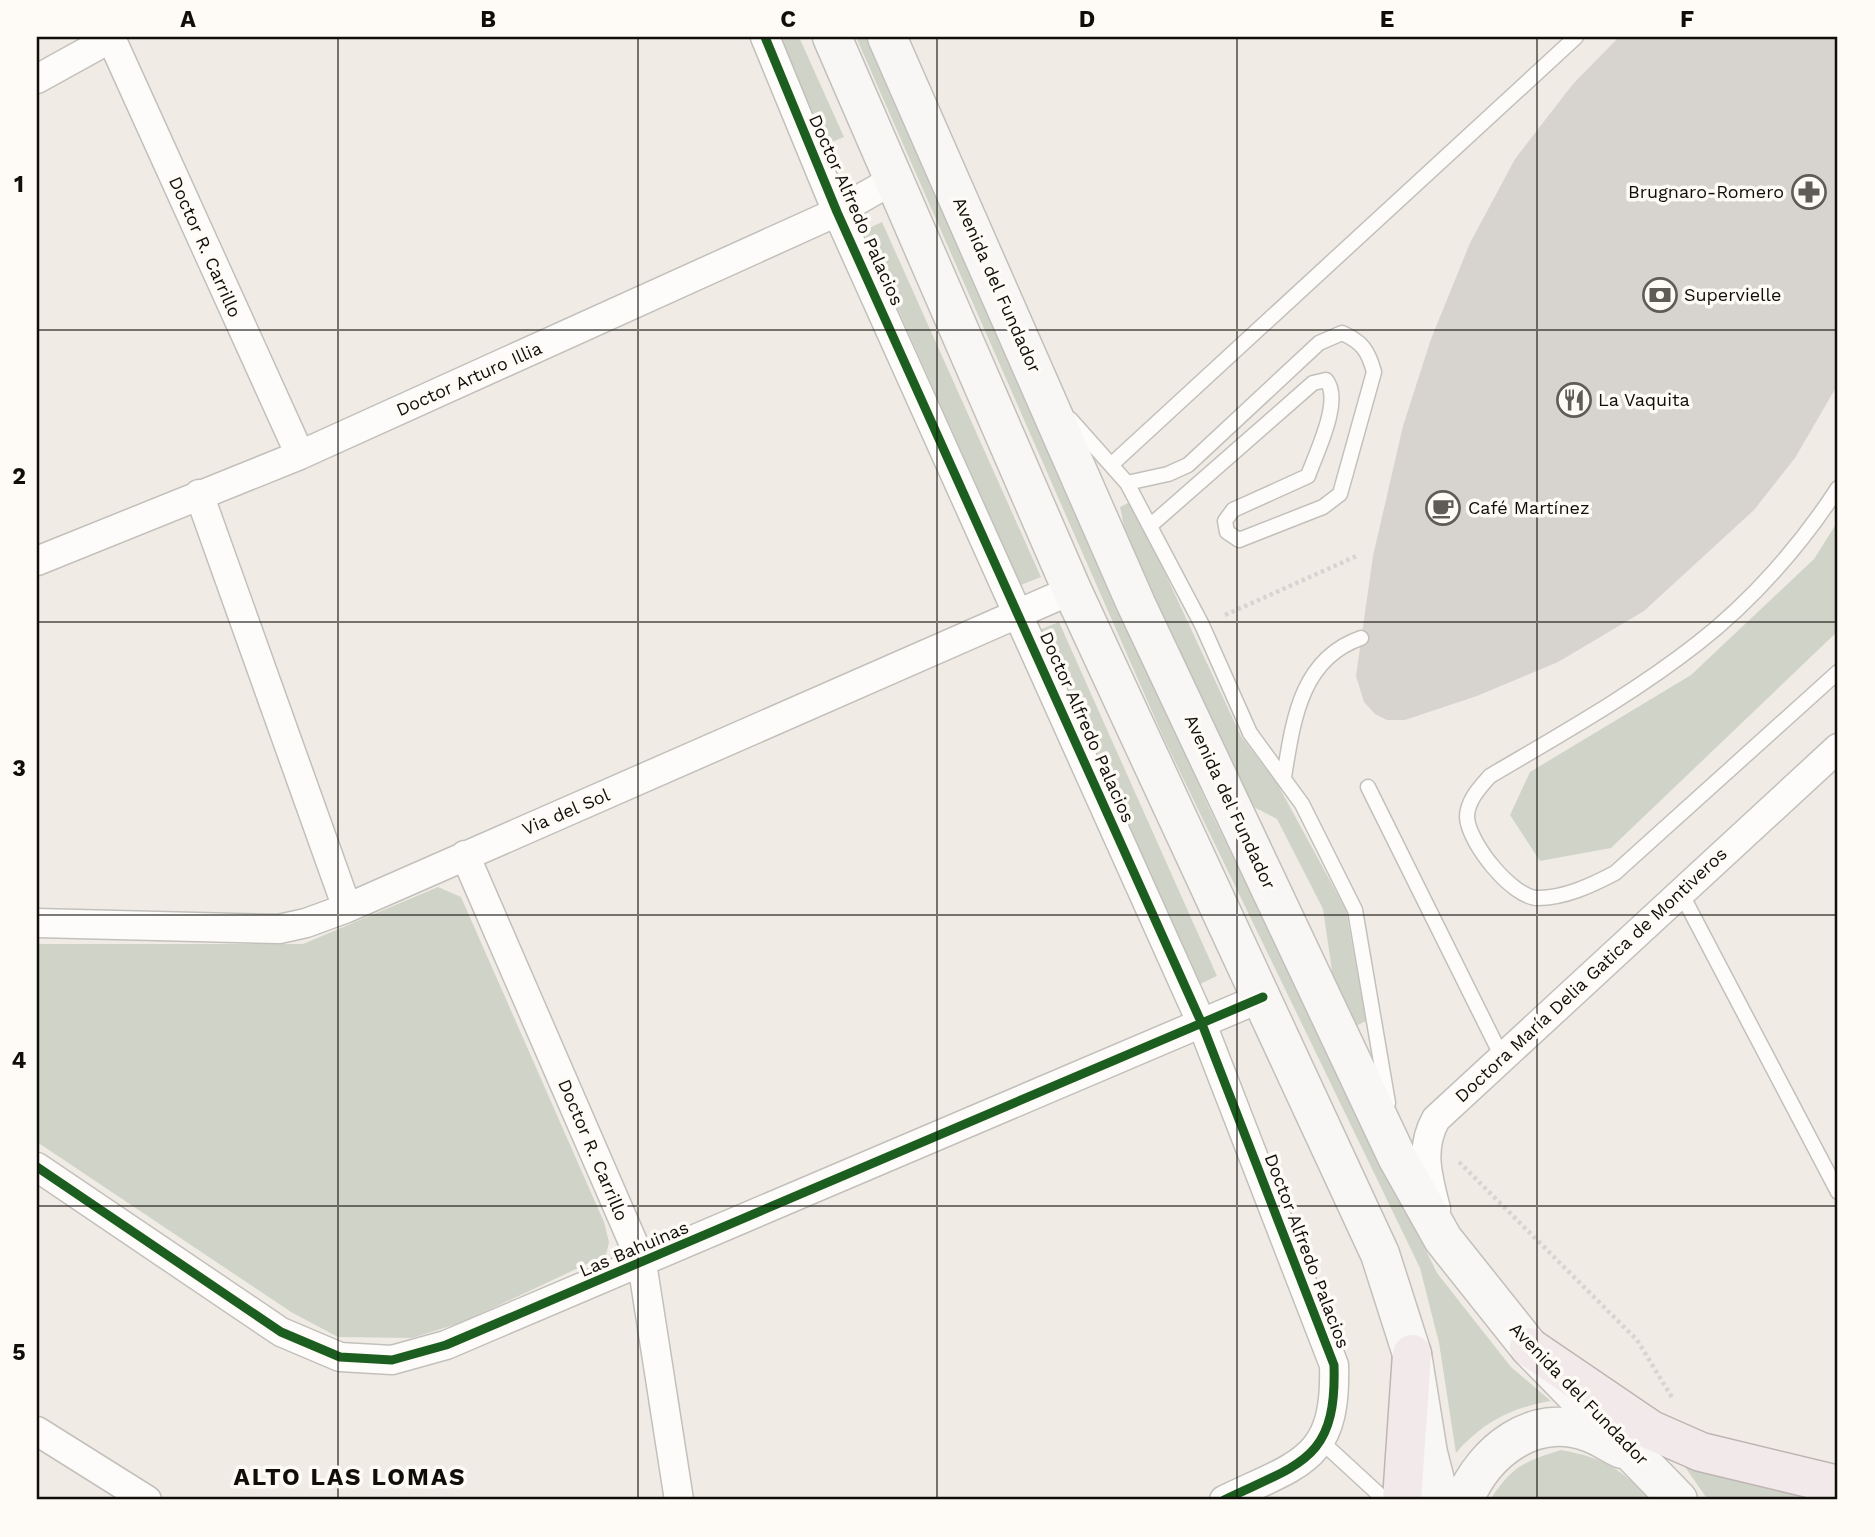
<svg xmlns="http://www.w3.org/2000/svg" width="1875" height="1537" font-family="'Work Sans',sans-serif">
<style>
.green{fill:#d0d4c8}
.building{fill:#d7d3ce}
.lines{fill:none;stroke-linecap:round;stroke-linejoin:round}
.lane-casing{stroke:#c3c0bb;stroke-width:17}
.street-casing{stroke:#c3c0bb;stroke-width:31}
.secondary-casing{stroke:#c3c0bb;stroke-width:41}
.highway-casing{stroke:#beb5b3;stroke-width:41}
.path{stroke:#d6d5d3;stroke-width:4.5;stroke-dasharray:3.5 3.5;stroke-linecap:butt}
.lane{stroke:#fdfcfb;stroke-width:14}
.street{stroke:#fdfcfb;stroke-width:28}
.secondary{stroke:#f9f6f6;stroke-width:38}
.highway{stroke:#f2e9ea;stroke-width:38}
.cycleway-casing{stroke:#fefbf6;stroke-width:13}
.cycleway{stroke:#1b5e20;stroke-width:9}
.grid{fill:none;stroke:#110e0a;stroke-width:2;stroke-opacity:0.55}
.labels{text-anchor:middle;stroke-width:7;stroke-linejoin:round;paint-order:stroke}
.poi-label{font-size:18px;fill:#110e0a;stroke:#fefbf6;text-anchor:start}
.street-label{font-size:18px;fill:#110e0a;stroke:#fefbf6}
.district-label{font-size:24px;font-weight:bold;letter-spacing:2px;fill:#110e0a;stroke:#fefbf6}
.neatline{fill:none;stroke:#110e0a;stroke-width:2.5}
.grid-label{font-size:23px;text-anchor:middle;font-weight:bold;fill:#110e0a}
</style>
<rect width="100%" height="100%" fill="#f0ece5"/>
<path class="green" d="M779,37H799L844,137L827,144Z
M856,37H869L1209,808L1437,1273L1511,1367L1551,1401C1511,1408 1483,1422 1456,1453L1439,1343L1420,1268L1165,741Z
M882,222L1041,577L1021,585L863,231Z
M1128,503L1136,511L1241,736L1278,785L1346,910L1366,1021L1356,1026L1333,978L1323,909L1277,819L1250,805L1125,532L1120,507Z
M1838,521V631L1611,848L1540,861L1510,815L1530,772L1691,675L1814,559Z
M1059,622L1217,976L1198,985L1039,630Z
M438,887L461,897L604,1222L609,1242L606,1255L463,1322L412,1338L338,1337L291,1312L37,1142V944H303Z
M1561,1450C1605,1458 1620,1468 1650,1500H1490C1512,1466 1523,1462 1561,1450Z
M1674,1451L1838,1500H1708Z"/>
<path class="building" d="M1619,37H1838V384L1795,458L1754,510L1644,611L1558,662L1477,696L1405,720H1387L1375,714L1364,702L1356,676L1373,556L1403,426L1431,339L1470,243L1515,159L1573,84Z"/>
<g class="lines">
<g class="lane-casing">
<path id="lane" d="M1070,419L1127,483L1202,625L1250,733L1302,804L1355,910L1388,1103
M1111,465L1576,37
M1127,483L1168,474L1188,465L1319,343L1342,333C1362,342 1368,350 1374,372L1340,494L1323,507L1239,540L1227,532L1225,521L1233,510L1308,476C1316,453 1343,400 1326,380L1313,383L1151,525
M1838,488C1801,545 1752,601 1698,643C1633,694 1561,734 1490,776C1480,787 1467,801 1467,817C1468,842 1512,898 1538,898C1565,898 1592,885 1615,873L1838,672
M1284,777C1293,722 1300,659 1361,638
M1368,787L1502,1057
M1681,893L1838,1192
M1322,1442L1385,1500"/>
</g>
<g class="street-casing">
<path id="street" d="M765,37L837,212L1202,1024L1334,1365C1337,1461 1300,1463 1224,1500
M111,38L300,455
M37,79L113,37
M199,494L347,908
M37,561L300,455L837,212L893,180
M465,855L642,1263L679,1500
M37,923L279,929L306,923L347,908L1072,590
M37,1167L281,1332L340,1357L392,1360L446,1345L1263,997
M1436,1209C1428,1177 1419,1149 1436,1119L1838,748
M37,1431L147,1500"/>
</g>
<g class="secondary-casing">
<path id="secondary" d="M832,37L1072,590L1380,1254L1412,1354L1428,1453L1440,1500
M887,37L1136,604L1397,1157L1443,1239L1529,1347L1678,1500
M1464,1500C1484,1452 1533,1412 1588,1432C1600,1436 1611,1444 1622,1449"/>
</g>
<g class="highway-casing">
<path id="highway" d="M1529,1347L1651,1430L1701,1452L1838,1485
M1402,1500L1412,1354"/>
</g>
<path class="path" d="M1225,615L1359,555
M1459,1162L1637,1340L1673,1399"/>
<use href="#lane" class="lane"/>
<use href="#street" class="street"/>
<use href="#secondary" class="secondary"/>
<use href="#highway" class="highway"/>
<g class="cycleway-casing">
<path id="cycleway" d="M765,37L837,212L1202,1024L1334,1365C1337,1461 1300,1463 1224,1500
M37,1167L281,1332L340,1357L392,1360L446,1345L1263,997"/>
</g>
<use href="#cycleway" class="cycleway"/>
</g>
<path class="grid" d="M338,37V1500M638,37V1500M937,37V1500M1237,37V1500M1537,37V1500M37,330H1838M37,622H1838M37,915H1838M37,1206H1838"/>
<defs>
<g id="pharmacy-ring" transform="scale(1.75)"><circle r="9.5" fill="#fefbf6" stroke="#5f5c57" stroke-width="1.5"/><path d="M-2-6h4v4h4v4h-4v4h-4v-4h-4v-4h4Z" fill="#5f5c57"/></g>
<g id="bank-ring" transform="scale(1.75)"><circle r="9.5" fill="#fefbf6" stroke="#5f5c57" stroke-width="1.5"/><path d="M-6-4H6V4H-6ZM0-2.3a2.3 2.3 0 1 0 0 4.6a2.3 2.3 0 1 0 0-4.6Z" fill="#5f5c57"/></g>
<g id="restaurant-ring" transform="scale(1.75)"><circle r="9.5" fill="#fefbf6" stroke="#5f5c57" stroke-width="1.5"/><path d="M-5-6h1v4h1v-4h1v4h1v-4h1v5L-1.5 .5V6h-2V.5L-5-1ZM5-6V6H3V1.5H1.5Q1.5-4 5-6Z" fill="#5f5c57"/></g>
<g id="cafe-ring" transform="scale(1.75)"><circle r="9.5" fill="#fefbf6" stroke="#5f5c57" stroke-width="1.5"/><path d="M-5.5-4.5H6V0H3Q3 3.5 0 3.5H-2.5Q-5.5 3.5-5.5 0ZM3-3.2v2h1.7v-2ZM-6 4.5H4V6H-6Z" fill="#5f5c57"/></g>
</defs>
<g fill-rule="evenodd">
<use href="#pharmacy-ring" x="1809" y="192"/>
<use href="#bank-ring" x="1660" y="295"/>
<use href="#restaurant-ring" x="1574" y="400"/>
<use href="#cafe-ring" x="1443" y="508"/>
</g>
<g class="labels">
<g class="poi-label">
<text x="1784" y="198" text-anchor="end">Brugnaro-Romero</text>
<text x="1684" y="301">Supervielle</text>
<text x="1598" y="406">La Vaquita</text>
<text x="1468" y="514">Café Martínez</text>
</g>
<g class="street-label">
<text transform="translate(856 210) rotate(66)" y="6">Doctor Alfredo Palacios</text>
<text transform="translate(205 247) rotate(66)" y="6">Doctor R. Carrillo</text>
<text transform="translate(997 285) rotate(66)" y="6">Avenida del Fundador</text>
<text transform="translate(469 379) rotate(-24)" y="6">Doctor Arturo Illia</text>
<text transform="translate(1087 727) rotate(66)" y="6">Doctor Alfredo Palacios</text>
<text transform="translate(1230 802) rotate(65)" y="6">Avenida del Fundador</text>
<text transform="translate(566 812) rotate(-23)" y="6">Via del Sol</text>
<text transform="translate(1591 975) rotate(-43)" y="6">Doctora María Delia Gatica de Montiveros</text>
<text transform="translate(593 1150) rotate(67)" y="6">Doctor R. Carrillo</text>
<text transform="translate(634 1249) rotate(-23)" y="6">Las Bahuinas</text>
<text transform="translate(1307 1251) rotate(69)" y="6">Doctor Alfredo Palacios</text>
<text transform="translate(1579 1394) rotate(46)" y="6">Avenida del Fundador</text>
</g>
<g class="district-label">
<text x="350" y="1485">ALTO LAS LOMAS</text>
</g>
</g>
<rect width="1875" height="1537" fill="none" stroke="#fefbf6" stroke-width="77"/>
<rect x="38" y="38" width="1798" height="1460" class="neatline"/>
<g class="grid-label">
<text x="188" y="27">A</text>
<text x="488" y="27">B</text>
<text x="788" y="27">C</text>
<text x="1087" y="27">D</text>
<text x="1387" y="27">E</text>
<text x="1687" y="27">F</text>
<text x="19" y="192">1</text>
<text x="19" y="484">2</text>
<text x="19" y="776">3</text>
<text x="19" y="1068">4</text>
<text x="19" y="1360">5</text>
</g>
</svg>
